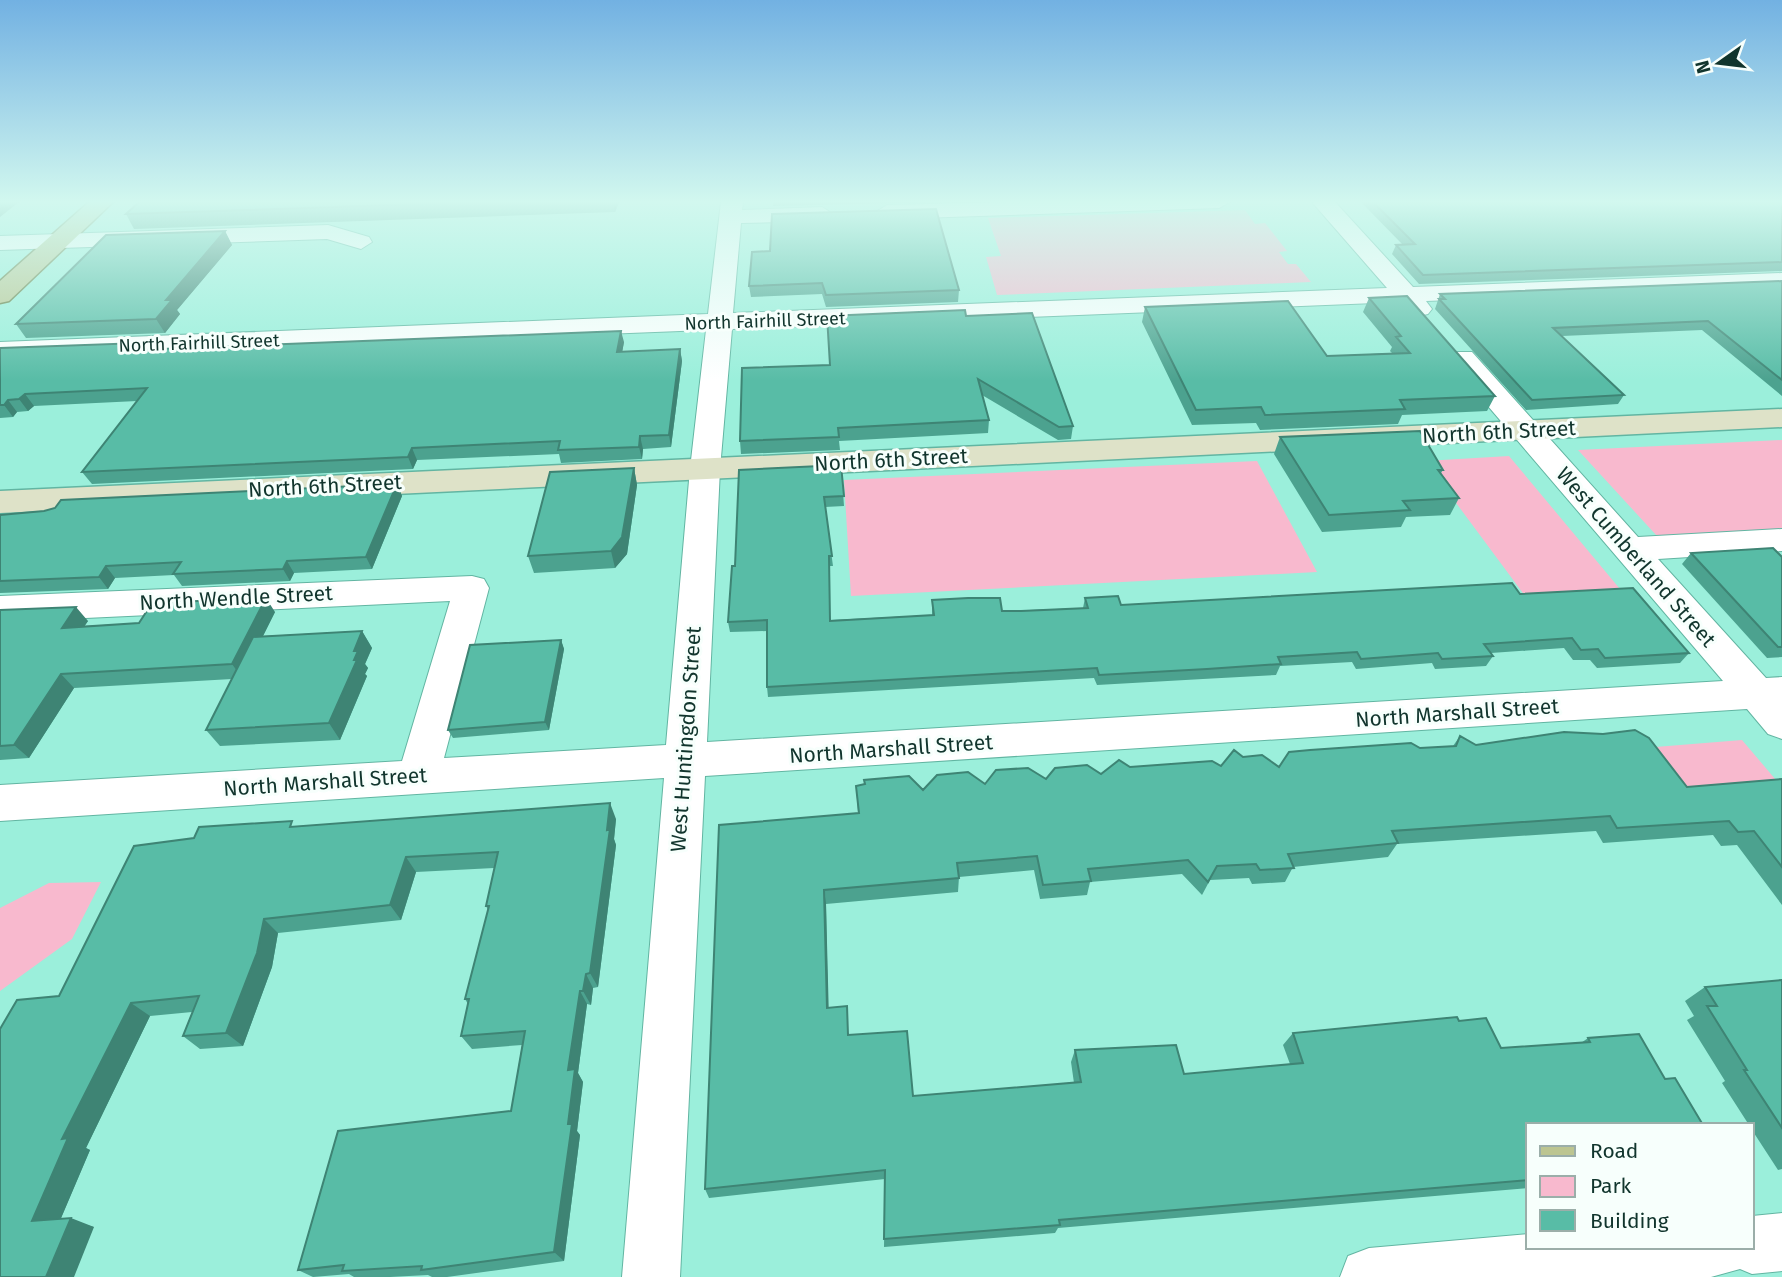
<svg xmlns="http://www.w3.org/2000/svg" width="1782" height="1277" font-family="'Fira Sans',sans-serif">
<style>
.green{fill:#f8b9ce}
.lines{fill:none;stroke-linecap:round;stroke-linejoin:round}
.street-casing{stroke:#62b5a2;stroke-width:2}
.secondary-casing{stroke:#62b5a2;stroke-width:3}
.primary-casing{stroke:#64793e;stroke-width:3}
.street{fill:#fff;fill-rule:evenodd}
.secondary{fill:#dee2c8;fill-rule:evenodd}
.primary{fill:#bcc591;fill-rule:evenodd}
.wall{fill:#4ca28f}
.shaded-wall{fill:#3e8474}
.building{fill:#58bca6;stroke:#3e8474;stroke-width:2}
.labels{text-anchor:middle;stroke-width:6;stroke-linejoin:round;paint-order:stroke}
.far-street-label{font-size:18px;fill:#11352d;stroke:#f7fffc}
.street-label{font-size:21px;fill:#11352d;stroke:#f7fffc}
</style>
<rect width="100%" height="100%" fill="#9befdb"/>
<path class="green" d="M1245,210L1255,224L1265,223L1287,251L1279,252L1288,264H1296L1311,282L997,295L986,257L1001,256L988,218Z
M1782,440V529L1657,536L1578,450Z
M1509,456L1625,595L1528,600L1425,461Z
M1257,461L1317,572L851,596L844,480Z
M1742,740L1782,787L1680,797L1643,748Z
M101,882L72,939L0,991V908L49,883Z"/>
<g class="lines">
<g class="street-casing">
<path id="street" d="M721,202H743L742,210L822,207L833,214L822,221L741,223L733,313L1387,288L1312,202H1335L1413,287L1782,273V287L1426,301L1432,309L1428,314C1414,318 1409,313 1400,302L732,329L720,469L707,742L1723,681L1452,364L1449,358L1452,352H1472L1638,537L1782,529V551L1658,559L1766,678L1782,677V739L1768,734L1747,709L705,776L680,1277H622L664,778L0,821V785L402,761L450,601L0,622V596L472,576L484,579L489,588L444,758L666,745L690,469L706,330L0,358V342L708,314Z
M1010,202H1230L1219,208L887,219L876,212L887,205Z
M328,225L369,237L372,242L361,249L327,239L0,250V236Z
M1782,1213V1271L1752,1274L1740,1269L1711,1277H1340L1348,1256L1369,1248L1528,1234V1247H1752V1216Z"/>
</g>
<g class="secondary-casing">
<path id="secondary" d="M1782,409V427L0,513V491Z"/>
</g>
<g class="primary-casing">
<path id="primary" d="M89,202H113L9,301L0,303V281Z"/>
</g>
<use href="#street" class="street"/>
<use href="#secondary" class="secondary"/>
<use href="#primary" class="primary"/>
</g>
<path class="wall" d="M139,202H619L615,212L134,229L126,214Z
M773,202H943L773,206Z
M1361,202H1782V271L1419,284L1392,254L1396,245H1403Z
M225,231L232,245L177,310L180,314L165,333L26,338L16,324Z
M752,252L959,290L958,302L826,307L822,294L751,297L749,286Z
M1782,281V396L1702,330L1562,336L1624,395L1618,404L1526,410L1435,309L1440,294Z
M1369,298L1495,396L1487,411L1402,415L1398,424L1260,430L1256,423L1192,425L1142,322L1145,307L1327,356L1392,353L1390,351L1392,347L1363,312Z
M966,316L1073,426L1071,439L1058,440L982,395L989,420L988,433L839,441L840,450L741,454L740,441L830,365Z
M624,342L622,352L680,349L682,361L671,447L643,449L642,459L561,463L559,454L417,460L413,469L92,484L82,472L137,401L34,406L28,411L17,412L13,417L0,418V348L144,349Z
M1280,437L1443,470L1441,473L1459,498L1450,515L1406,517L1401,527L1322,532L1274,454Z
M841,465L844,506L825,507L833,566H830V620L932,615V600L1002,611L1083,608L1085,598L1121,605L1520,594L1689,653L1680,663L1597,668L1590,660H1573L1564,648L1491,653L1493,656L1486,666L1435,669L1432,663L1356,669L1352,662L1280,666L1276,675L1203,679L1097,685L1094,678L768,697L767,687V631L730,632L728,622L735,566Z
M634,468L637,485L627,554L615,568L534,573L528,556Z
M397,484L402,496L372,569L294,573L290,581L182,586L174,575L115,578L108,589L0,593V515Z
M1691,553L1782,557V657L1767,658L1682,564Z
M0,610L88,621L84,626L139,623L275,612L263,636L362,631L372,648L365,664L368,668L365,674L367,676L340,740L220,746L206,730L232,679L74,688L29,758L0,760Z
M561,640L564,649L549,730L453,738L448,730Z
M1460,736L1476,745L1687,787L1782,779V905L1737,845L1721,846L1713,835L1603,843L1596,831L1397,844L1388,857L1293,867L1285,882L1252,884L1249,878L1210,880L1202,895L1182,874L1090,882L1087,895L1040,899L1034,870L959,877L958,892L826,904L828,1007L849,1035L913,1096L1074,1083L1071,1062L1075,1050L1184,1074L1290,1064L1283,1045L1293,1033L1459,1021L1501,1048L1581,1043L1588,1038L1639,1034L1528,1125V1188L1058,1228L1055,1233L884,1247L885,1179L709,1198L705,1189L719,825L858,813L856,786L923,790L1101,774L1130,767L1221,766L1243,757L1279,767L1420,748L1453,746Z
M616,819L614,839L616,845L598,987L593,988L591,1005L587,1004L578,1073L583,1082L577,1131L580,1135L564,1261L447,1277H432L428,1275L390,1277H354L349,1274L313,1277L298,1270L511,1111L522,1045L472,1049L461,1036L468,1004L465,999L488,910L486,906L494,868L416,872L401,920L278,933L272,967L243,1046L200,1049L183,1036L192,1012L150,1016L86,1148L90,1150L61,1218L94,1227L0,1277L59,996L297,826Z
M1782,980V1169L1778,1170L1752,1130V1125H1749L1722,1083L1725,1081L1687,1020L1694,1016L1685,1001L1705,987Z"/>
<path class="shaded-wall" d="M0,202H19L0,217Z
M613,202H619L615,212Z
M225,231L232,245L177,310L180,314L165,333L156,319L166,300Z
M621,331L624,342L620,364L617,352Z
M140,343L147,355L135,350Z
M680,349L682,361L671,447L669,435Z
M25,394L34,406L28,411L19,399Z
M8,400L17,412L13,417L4,405Z
M640,436L643,449L642,459L639,447Z
M412,448L417,460L413,469L408,457Z
M634,468L637,485L627,554L615,568L611,551Z
M397,484L402,496L372,569L366,557Z
M287,561L294,573L290,581L283,569Z
M106,566L115,578L108,589L99,577Z
M266,598L275,612L242,678L232,664Z
M76,607L88,621L74,642L62,628Z
M362,631L372,648L365,664L368,668L365,674L367,676L340,740L329,723L354,660V651Z
M561,640L564,649L549,730L545,722Z
M61,674L74,688L29,758L14,745Z
M610,803L616,819L614,839L616,845L598,987L590,973Z
M406,857L416,872L401,920L390,905Z
M824,890L826,904L829,1020L827,1008Z
M264,919L278,933L272,967L243,1046L226,1033Z
M586,974L593,988L591,1005L583,991Z
M580,991L587,1004L578,1073L583,1082L577,1131L580,1135L564,1261L554,1252L568,1124V1070Z
M131,1003L150,1016L86,1148L90,1150L56,1230L32,1221L62,1139Z
M71,1218L94,1227L74,1277H46Z"/>
<path class="building" d="M139,202H483L126,214Z
M1373,202H1782V262L1423,275L1396,245L1415,244Z
M936,209L959,290L826,295L822,283L749,286L752,252L770,251L772,214Z
M225,231L166,300H172L156,319L16,324L106,235Z
M1782,281V380L1708,321L1553,328L1624,395L1532,400L1439,299H1445L1440,294Z
M1407,296L1495,396L1400,400L1405,409L1265,415L1261,407L1196,410L1145,307L1288,301L1327,356L1410,353L1396,337L1401,336L1369,298Z
M965,310L966,316L1032,313L1073,426L1059,427L978,379L989,420L838,428L839,437L740,441L742,368L830,365L827,316Z
M621,331L617,352L680,349L669,435L640,436L639,447L558,450L560,441L412,448L408,457L82,472L147,388L25,394L19,399L8,400L4,405H0V348L140,343L135,350Z
M1420,431L1443,470H1438L1459,498L1403,501L1410,510L1329,515L1280,437Z
M841,465L844,496L824,497L832,556H829L830,621L934,615L932,600L968,598H1000L1002,611H1021L1088,608L1085,598L1118,596L1121,605L1512,583L1520,594L1633,588L1689,653L1605,658L1598,649L1581,650L1572,638L1484,644L1493,656L1442,659L1438,653L1361,659L1357,652L1278,657L1281,664L1207,669L1099,675L1097,668L767,687V620L728,622L732,566H735L739,470Z
M634,468L622,537L611,551L528,556L550,472Z
M397,484L366,557L287,561L283,569L173,574L181,562L106,566L99,577L0,581V515L44,511L55,508L61,500Z
M1773,548L1782,557V647H1778L1691,553Z
M266,598L232,664L61,674L14,745L0,746V610L76,607L62,628L139,623L152,603Z
M362,631L354,651H358L354,660H357L329,723L206,730L253,637Z
M561,640L545,722L448,730L470,645Z
M1635,730L1649,738L1687,787L1782,779V867L1754,831L1738,832L1729,821L1617,828L1610,816L1392,831L1398,843L1288,854L1294,868L1260,870L1256,864L1217,866L1208,882L1188,860L1088,869L1091,881L1043,885L1037,856L957,863L959,878L824,890L827,1008L847,1006L848,1035L907,1031L913,1096L1081,1082L1075,1050L1176,1045L1184,1074L1303,1063L1293,1033L1457,1017L1459,1021L1486,1018L1501,1048L1590,1042L1588,1038L1639,1034L1665,1079L1675,1078L1703,1125H1528V1180L1059,1220L1060,1225L884,1239L885,1170L705,1189L719,825L859,813L856,786L865,784L864,780L909,776L923,790L937,775L968,772L985,784L996,770L1028,768L1046,779L1055,768L1087,765L1101,774L1119,760L1130,767L1212,761L1221,766L1234,750L1243,757L1262,755L1279,767L1289,752L1310,750L1411,743L1420,748L1456,746L1460,736L1476,745L1564,732L1603,734Z
M610,803L607,830L610,829L590,973L586,974L583,991H580L568,1070L575,1069L568,1124H572L554,1252L421,1270L422,1266L342,1271L344,1265L298,1270L338,1131L511,1111L525,1031L461,1036L469,999H465L489,906H486L498,852L406,857L390,905L264,919L257,953L226,1033L183,1036L199,996L131,1003L62,1139L68,1138L32,1221L71,1218L46,1277H0V1029L17,1000L59,996L134,846L194,838L199,827L292,821L290,827Z
M1782,980V1128L1744,1070H1747L1707,1006H1717L1705,987Z"/>
<linearGradient id="sky" x2="0" y2="1"><stop stop-color="#72b1e2"/><stop offset="0.53" stop-color="#d2f8ef"/><stop offset="1" stop-color="#d2f8ef" stop-opacity="0"/></linearGradient>
<rect width="1782" height="381" fill="url(#sky)"/>
<g class="labels">
<g class="far-street-label">
<text transform="translate(765 321) rotate(-2)" y="6">North Fairhill Street</text>
<text transform="translate(199 343) rotate(-2)" y="6">North Fairhill Street</text>
</g>
<g class="street-label">
<text transform="translate(1499 432) rotate(-3)" y="7">North 6th Street</text>
<text transform="translate(891 460) rotate(-3)" y="7">North 6th Street</text>
<text transform="translate(325 486) rotate(-3)" y="7">North 6th Street</text>
<text transform="translate(1636 557) rotate(49)" y="7">West Cumberland Street</text>
<text transform="translate(236 598) rotate(-3)" y="7">North Wendle Street</text>
<text transform="translate(1457 713) rotate(-4)" y="7">North Marshall Street</text>
<text transform="translate(686 739) rotate(-86)" y="7">West Huntingdon Street</text>
<text transform="translate(891 749) rotate(-4)" y="7">North Marshall Street</text>
<text transform="translate(325 782) rotate(-4)" y="7">North Marshall Street</text>
</g>
</g>
<rect x="1526" y="1123" width="228" height="126" fill="#f7fffc" stroke="#9baea9" stroke-width="2"/>
<rect x="1540" y="1146" width="35" height="10" fill="#bcc591" stroke="#9baea9" stroke-width="2"/>
<text x="1590" y="1158" font-size="21" fill="#11352d">Road</text>
<rect x="1540" y="1176" width="35" height="21" fill="#f8b9ce" stroke="#9baea9" stroke-width="2"/>
<text x="1590" y="1193" font-size="21" fill="#11352d">Park</text>
<rect x="1540" y="1210" width="35" height="21" fill="#58bca6" stroke="#9baea9" stroke-width="2"/>
<text x="1590" y="1228" font-size="21" fill="#11352d">Building</text>
<g transform="translate(1719 63) rotate(256)" stroke="#f7fffc" stroke-width="5" paint-order="stroke">
<path d="M0-5L12 26L0 18L-12 26Z" fill="#11352d"/>
<text y="-10" font-size="19" font-weight="bold" text-anchor="middle" fill="#11352d">N</text>
</g>
</svg>
